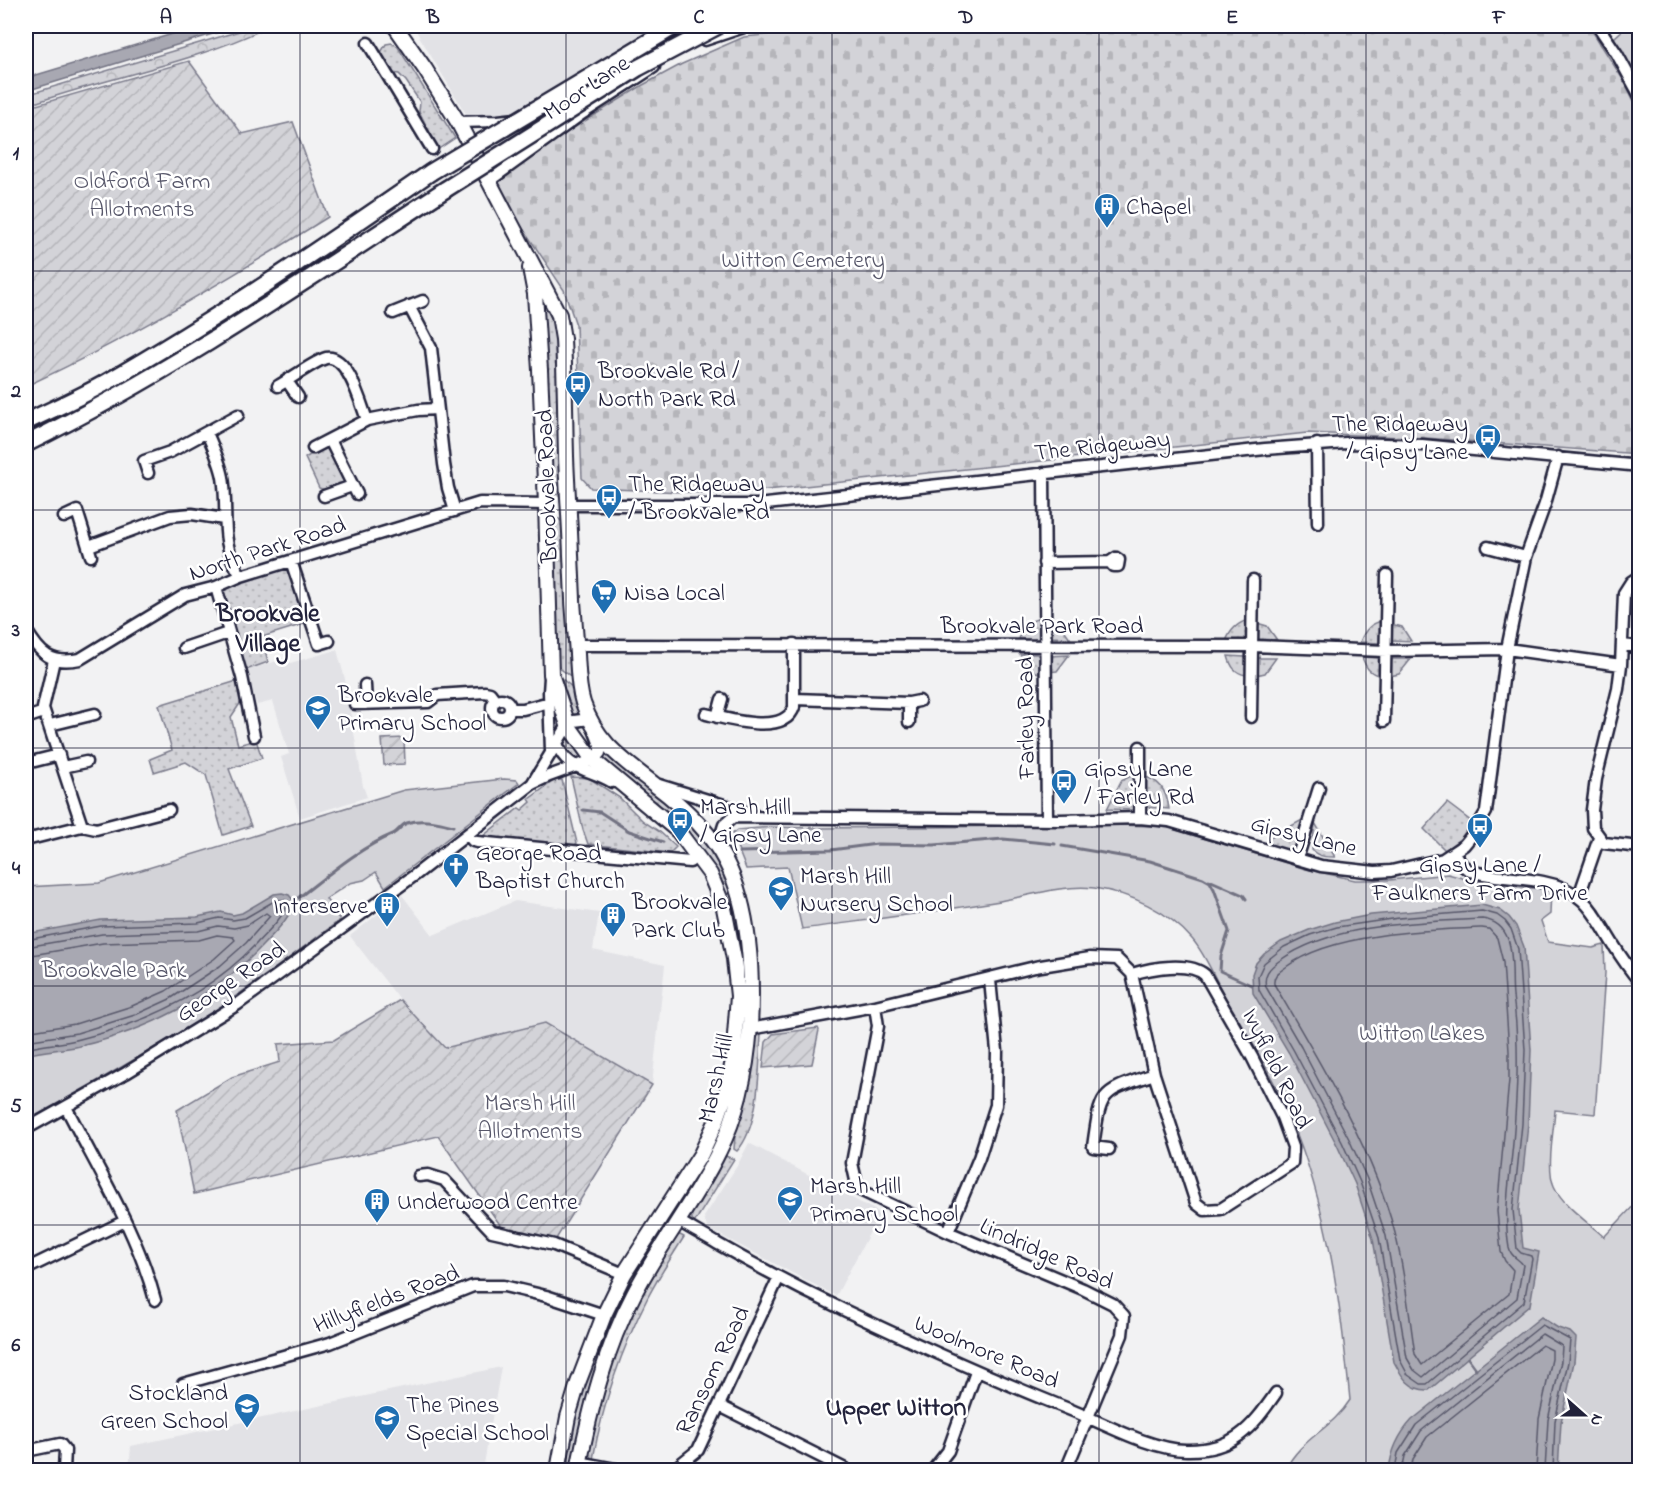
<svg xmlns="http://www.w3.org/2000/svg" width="1665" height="1496" font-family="'Indie Flower',sans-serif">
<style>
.built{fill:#e2e2e6}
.grass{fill:url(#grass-dots);stroke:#7a7a8a;stroke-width:1.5}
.forest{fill:url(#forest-crowns);stroke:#7a7a8a;stroke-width:1.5}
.cemetery{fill:url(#cemetery-stones);stroke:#7a7a8a;stroke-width:1.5}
.park{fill:#d3d3d8;stroke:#7a7a8a;stroke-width:1.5}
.garden{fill:url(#garden-furrows);stroke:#7a7a8a;stroke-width:1.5}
.water{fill:#a8a8b2;stroke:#727282;stroke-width:1.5}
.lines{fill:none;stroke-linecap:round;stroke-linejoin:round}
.shore{stroke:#58586b;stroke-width:1.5}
.stream{stroke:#727282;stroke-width:3}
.minor-casing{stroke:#22223b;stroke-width:15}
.major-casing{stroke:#22223b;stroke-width:18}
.highway-casing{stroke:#22223b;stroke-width:20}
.minor{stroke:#fff;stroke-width:10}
.major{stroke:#fff;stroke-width:14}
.highway{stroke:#fff;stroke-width:15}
.highway-bridge-casing{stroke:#22223b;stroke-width:20;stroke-linecap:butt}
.highway-bridge{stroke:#fff;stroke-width:15}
.grid{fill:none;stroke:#22223b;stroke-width:1.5;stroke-opacity:0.55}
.labels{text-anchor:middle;stroke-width:5;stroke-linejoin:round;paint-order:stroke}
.street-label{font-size:24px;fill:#22223b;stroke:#fff}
.park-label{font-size:24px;fill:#57576a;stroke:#fff}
.poi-label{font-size:24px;fill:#22223b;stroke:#fff;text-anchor:start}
.neighbourhood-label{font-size:26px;font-weight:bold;fill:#22223b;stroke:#fff}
.neatline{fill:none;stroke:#22223b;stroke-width:2}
.grid-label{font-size:20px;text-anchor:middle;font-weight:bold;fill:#22223b}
</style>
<defs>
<pattern id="grass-dots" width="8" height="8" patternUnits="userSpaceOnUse" patternTransform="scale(1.5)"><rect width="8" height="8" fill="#d3d3d8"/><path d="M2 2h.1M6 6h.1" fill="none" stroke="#b5b5ba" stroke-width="1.8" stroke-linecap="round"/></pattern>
<pattern id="forest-crowns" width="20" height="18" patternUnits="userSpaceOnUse" patternTransform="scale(1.5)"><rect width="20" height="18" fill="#d3d3d8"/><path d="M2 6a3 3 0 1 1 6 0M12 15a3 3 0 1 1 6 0" fill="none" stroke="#b5b5ba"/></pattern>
<pattern id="cemetery-stones" width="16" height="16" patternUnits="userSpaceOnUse" patternTransform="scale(1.5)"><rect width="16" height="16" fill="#d3d3d8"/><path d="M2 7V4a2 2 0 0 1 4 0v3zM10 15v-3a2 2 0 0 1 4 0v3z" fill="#b5b5ba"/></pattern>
<pattern id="garden-furrows" width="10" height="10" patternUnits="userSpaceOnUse" patternTransform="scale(1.5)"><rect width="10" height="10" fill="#d3d3d8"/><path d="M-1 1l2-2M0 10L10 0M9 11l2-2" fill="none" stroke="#b5b5ba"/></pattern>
</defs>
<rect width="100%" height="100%" fill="#f2f2f3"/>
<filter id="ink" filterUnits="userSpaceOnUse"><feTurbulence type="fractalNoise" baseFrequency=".0167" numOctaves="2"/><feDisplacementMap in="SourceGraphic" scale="12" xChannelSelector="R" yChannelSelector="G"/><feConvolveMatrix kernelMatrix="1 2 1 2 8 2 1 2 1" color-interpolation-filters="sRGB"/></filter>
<g filter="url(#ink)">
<path class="built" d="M413,26H664L517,112L495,116L466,114Z
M337,650L345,679L363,786L367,797L300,818L281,757L289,754L273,701L257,705L246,670L288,658L290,663Z
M402,895L433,935L515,901L599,913L593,950L665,965L652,1085L545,1023L445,1048L400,1000L350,936Z
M749,1143L880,1213L836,1296L707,1228L704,1217L737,1166Z
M501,1367L483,1470H129L131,1446Z"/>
<path class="grass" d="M392,43L398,47L455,138L437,150L427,133L429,131L419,111L420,102L406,81L399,74L392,73L380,54L386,44Z
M543,297L554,326L557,352L560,491L559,495L551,493L542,299Z
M324,446L330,447L345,480C340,486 326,492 319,488L305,458Z
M554,519H559L562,522L572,677L555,665L551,521Z
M288,566L304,624L262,637L268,662L246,670L222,589Z
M1041,618L1039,640L1019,639C1022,628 1029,620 1041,618Z
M1050,620L1060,624L1070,638L1050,637Z
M1248,620L1246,642L1226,641C1230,631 1237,623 1248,620Z
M1382,621L1380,643L1360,642C1364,631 1371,623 1382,621Z
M1257,623L1267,626L1277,640L1257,639Z
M1391,624L1402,627L1411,641L1392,640Z
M1020,654H1037L1040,658L1039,673C1028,670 1024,665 1020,654Z
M1069,655L1057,671L1048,672L1049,656Z
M1228,656L1245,657L1247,660L1246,675C1235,673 1231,667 1228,656Z
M1362,657L1379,658L1382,661L1381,676C1369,673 1366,668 1362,657Z
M1257,658H1276L1265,673L1256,675Z
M1391,659H1411L1399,674L1390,676Z
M556,674L573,688L581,713L574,716L569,715Z
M237,681L241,702L231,717L238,745L256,740L262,758L229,769L251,826L223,835L206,775L186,762L154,772L150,759L172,750L159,705Z
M567,735L584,755L580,760L567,755L562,747Z
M606,752L698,831L717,856L727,882L723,883L726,898L708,864L599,762Z
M1133,775L1136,776L1135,804L1132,810L1107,809L1121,781Z
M571,777L589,778L620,798L643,821L660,832L676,847L670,853L588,844L583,830Z
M1143,777C1161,779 1167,793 1169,809L1145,807Z
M555,780H562L577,843L574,846L483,836L519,808L522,810L531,802L529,799Z
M1447,803L1472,822L1461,838L1445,850L1424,829Z
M1304,819L1295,848L1287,851L1268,844L1269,838Z
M1315,823L1335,857C1327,857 1318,857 1312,850Z
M736,910C740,934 745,959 746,983C747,1038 735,1089 718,1141L713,1140L738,1050L729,912Z
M761,1034C759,1068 760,1126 737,1151L734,1149L736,1121L753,1040Z
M725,1156L734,1159L693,1225L691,1212Z
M703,1160L707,1162L677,1213H673L671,1210Z
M661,1228L664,1230L662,1235L602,1357L583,1417L571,1470H563L579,1394L611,1311L635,1265Z
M680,1235L684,1237C672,1256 659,1276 648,1297C622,1348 603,1403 593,1459L588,1455V1447C593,1427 597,1407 602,1387C618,1334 646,1284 675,1236Z"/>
<path class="forest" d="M256,26H263L265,28C191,64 103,78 26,106V95Z"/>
<path class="cemetery" d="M1089,26H1589L1624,81L1639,111V454L1425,438L1307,433L729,494L591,488L582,478L576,325L564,290L492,182L546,145L643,85L682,64L744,37L810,30L1000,33Z"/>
<path class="park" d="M1627,26H1639V83L1614,38Z
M504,779L517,780L519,783L385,887L376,872L364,880L350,883L326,899L340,920C297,952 254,985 209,1014C149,1052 88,1087 26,1121V887L99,883L404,790Z
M1116,825L1155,826L1170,828L1306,869L1355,880H1390L1448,874L1477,882L1551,890L1550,914L1541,921L1548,942L1593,948L1604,945L1605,973L1595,1114L1555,1110C1554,1130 1546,1168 1554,1186C1563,1206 1588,1222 1604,1237L1636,1203L1639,1204V1470H1285C1301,1438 1331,1430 1350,1400C1341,1305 1328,1206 1290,1117C1273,1077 1251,1039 1228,1002C1216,982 1207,956 1192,939C1168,911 1130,893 1094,888C1065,884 1028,896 1000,901C934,912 868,920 802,929L788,867L746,869L732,834L737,830L772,827L816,828Z"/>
<path class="garden" d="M189,61L242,134L293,122L328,217C230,278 130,338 26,386V108Z
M404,738L405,764L384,765L382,739Z
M400,1000L445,1048L545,1023L652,1085L556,1239L503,1229L438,1136L194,1194L177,1110L232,1077L280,1062L278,1044L334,1040Z
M818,1028L819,1030L812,1064L763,1068L766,1042L773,1034Z"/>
<path class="water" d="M199,26H239L26,91V78Z
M282,893L289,895L294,901C291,918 274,933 263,945C216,996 147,1031 80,1046C62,1050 44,1050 26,1055V934L101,920L197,917L221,912L233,915L242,913L274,894Z
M1482,905L1500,910L1509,917L1516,926L1524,947L1531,1050L1528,1124L1519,1210L1523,1248L1539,1252L1530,1305L1429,1390C1410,1391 1402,1377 1394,1362L1373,1239L1355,1184L1337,1145L1289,1053L1253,993L1252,974L1256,963L1264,954L1281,942L1309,930L1335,922L1371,915Z
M1541,1317L1558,1328L1570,1332L1576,1338L1574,1362L1561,1422L1558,1470H1389C1391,1451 1399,1434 1412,1420Z"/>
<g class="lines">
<path class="shore" d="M1482,911L1497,915L1505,921L1511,929L1518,949L1525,1050L1522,1124L1513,1210L1517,1249L1521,1253L1531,1256L1532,1259L1524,1302L1439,1374L1427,1384H1421L1408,1375L1400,1360L1379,1238L1360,1182L1342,1142L1294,1051L1259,990L1258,976L1264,963L1284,947L1310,935L1337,927L1399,918Z
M1482,919C1520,923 1510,971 1513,996C1520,1045 1517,1094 1513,1143C1510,1178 1503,1213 1509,1248C1511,1258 1519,1258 1523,1265L1517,1298L1423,1377L1414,1370L1407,1358L1386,1236L1367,1179L1349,1139L1301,1047L1266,987C1263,975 1269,968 1279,961C1331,923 1419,922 1482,919Z
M1482,928L1489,929L1497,938L1503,962L1509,1051V1080L1497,1211L1501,1252L1505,1261L1513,1270L1509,1294L1422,1365L1415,1354C1409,1314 1405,1272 1395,1233C1373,1149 1318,1059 1274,984C1273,975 1279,972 1286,967C1331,933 1426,930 1482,928Z
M26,940L101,926L198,923L219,918L233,920L245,918L276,900H285L288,903C283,918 267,932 257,943C210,993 146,1023 80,1039C62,1044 44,1044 26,1049
M26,947L102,934L198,931L218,926L234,928L248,925L266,913L270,916L246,943L220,966L170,999L135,1015L77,1033L26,1041
M26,956L103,943L199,940L217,935L233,937L235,940L214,959L166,991L132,1006L75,1024L26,1032
M1395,1470L1398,1453L1416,1425L1542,1325L1570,1340L1568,1362L1555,1421L1553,1470
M1402,1470L1405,1456L1421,1431L1542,1334L1562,1346L1561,1361L1548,1420L1545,1470
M1411,1470L1413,1459L1427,1437L1542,1345L1552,1350V1359L1539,1419L1536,1470"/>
<path class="stream" d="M583,810L600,812L629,831L663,842
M1062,846L1150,861L1203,878L1210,882L1214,889L1229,931L1221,956L1220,971L1251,985
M739,852L831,850L877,844L934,845L1003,839L1055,844
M1209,880L1243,895L1246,899
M294,901C326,877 357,849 393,834C399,831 401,825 407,823C422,818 439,822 453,826
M1468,1358L1476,1369"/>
<g class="minor-casing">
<path id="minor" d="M1598,26L1617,54L1640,96
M667,38L676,33L709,27
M705,40L747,26
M368,43L432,149
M458,122L498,121L516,119
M489,181L583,113L654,67
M409,306L431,348L444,464L448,488L455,511
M393,313L423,301
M287,381L298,397
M278,386C289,380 315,361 326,358C348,354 361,404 367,420
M207,433C213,447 220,462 223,477C229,515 218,541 241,576
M330,440L357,494
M1317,444L1318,523
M313,448L367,420L418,410L437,409
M148,473L144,461L170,452L238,415
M1044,473L1047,819
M324,496L352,486
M570,505H757L1265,449L1346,443L1422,445L1640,466
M64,517L77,511L91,556
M89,546L170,516L192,514L224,519
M1488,547L1526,557
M291,561L319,644L329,641
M1044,563L1110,562L1116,558L1119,560L1118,566H1113L1110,562
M216,587L242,677L254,736
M26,630C40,654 51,665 80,659L185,595L216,587L241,576L480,503L546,504
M576,645L1253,646L1386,651L1507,649L1621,665L1618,689L1596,779L1592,810L1593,828L1604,843L1640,847
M1622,645L1640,647
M184,648L228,633
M54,660L43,708L82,826
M1621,665L1624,593L1631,582L1640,576
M550,677L549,692L551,751
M365,685L366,704
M795,699L909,703L919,701
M492 708a9 9 0 1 1 18 0a9 9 0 1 1-18 0Z
M355,704L428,702L437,695L485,692L490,693L496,701
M510,709H523L550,702
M706,714C727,719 785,736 794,707V644
M717,717L722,699
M1251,717L1253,580
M26,718L44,712
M1384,721L1387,575
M909,722V703
M50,725L95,714
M557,743C565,770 591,769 612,782
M1140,747V818
M27,763L59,755
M63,767L86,762
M659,785L753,814
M468,835L473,841L477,842L690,862
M26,840L82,826L96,829L169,810
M717,847L724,825L733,817L1060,820L1140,818L1169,821L1321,866L1375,872L1391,871L1443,859L1464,845L1473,834L1486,812L1507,649L1526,557L1545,504L1558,457
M1454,853L1462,865L1470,871C1493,878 1519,877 1543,882C1585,890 1593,912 1613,944C1621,957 1630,970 1640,982
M1297,859L1319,788
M1579,896L1599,838
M875,1006L878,1026L852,1163L858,1189L948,1232L1083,1289L1113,1304L1124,1316L1122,1335L1066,1470
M750,1029L875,1006L1035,967L1090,958L1117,959L1132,974C1151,968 1189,961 1205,975L1252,1057L1282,1117L1293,1147L1292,1163L1221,1209L1205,1210L1196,1203L1154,1074L1132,974
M66,1107C98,1170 137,1231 155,1300
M26,1129L126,1073L238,1004L415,875L532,784L549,776L593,760L600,753V745L590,719L574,721L568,725L532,784
M1109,1149L1093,1147C1101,1089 1100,1093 1154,1074
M419,1176L428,1175L444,1180L492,1231L554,1245L624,1274
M679,1221C691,1229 705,1236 718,1244C760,1268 802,1290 846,1311C920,1346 995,1380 1071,1410C1103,1423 1152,1450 1186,1450C1233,1451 1251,1429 1276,1393
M948,1232L979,1158L996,1105L997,1051L990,980
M26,1269L125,1221
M183,1384L330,1343L473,1286H504L546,1296L604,1315
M720,1406L847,1470
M26,1451L60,1444L65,1450L64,1470
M579,1462L621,1470
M673,1470L698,1450L778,1279
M933,1470L948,1451L976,1372"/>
</g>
<g class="major-casing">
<path id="major" d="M395,26L425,69L458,122L559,315L563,339C565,378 565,417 566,456C567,489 570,522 571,555C572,588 574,621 577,654C578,670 578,687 583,703C597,744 624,760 655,785C683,806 710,831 726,862C750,908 753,974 750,1026C747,1067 738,1114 719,1151C695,1201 659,1245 634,1294C605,1349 590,1410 578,1470
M530,268L535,294L540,370L546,504L551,674L568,725L593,760L678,831L710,874L724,908L734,959L738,996L733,1061L726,1093L716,1122L701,1154L624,1274L604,1315L578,1383L568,1417L558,1470"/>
</g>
<g class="highway-casing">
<path id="highway" d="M26,422C53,409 81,397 107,382C219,318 325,245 431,172
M26,444C173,372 308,279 446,189"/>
</g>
<use href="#minor" class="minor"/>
<use href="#major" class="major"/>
<use href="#highway" class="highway"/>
<g class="highway-bridge-casing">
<path id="highway-bridge" d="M431,172L675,26
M446,189L638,68L718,26"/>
</g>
<use href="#highway-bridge" class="highway-bridge"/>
</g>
</g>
<path class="grid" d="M300,26V1470M566,26V1470M832,26V1470M1099,26V1470M1366,26V1470M26,271H1640M26,510H1640M26,748H1640M26,986H1640M26,1225H1640"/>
<defs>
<g id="building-pin" transform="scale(1.35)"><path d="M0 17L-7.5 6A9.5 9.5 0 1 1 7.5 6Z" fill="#1f6fb2" stroke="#fff"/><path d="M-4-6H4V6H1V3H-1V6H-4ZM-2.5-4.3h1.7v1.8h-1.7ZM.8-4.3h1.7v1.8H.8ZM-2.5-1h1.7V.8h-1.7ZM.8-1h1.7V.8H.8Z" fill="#fff"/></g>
<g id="bus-pin" transform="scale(1.35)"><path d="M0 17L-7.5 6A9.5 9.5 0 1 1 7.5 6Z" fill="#1f6fb2" stroke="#fff"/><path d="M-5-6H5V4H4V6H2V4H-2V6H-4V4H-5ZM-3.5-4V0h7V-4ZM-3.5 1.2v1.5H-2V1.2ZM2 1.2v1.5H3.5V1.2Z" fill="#fff"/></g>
<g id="supermarket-pin" transform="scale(1.35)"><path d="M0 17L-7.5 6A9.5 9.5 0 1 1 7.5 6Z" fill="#1f6fb2" stroke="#fff"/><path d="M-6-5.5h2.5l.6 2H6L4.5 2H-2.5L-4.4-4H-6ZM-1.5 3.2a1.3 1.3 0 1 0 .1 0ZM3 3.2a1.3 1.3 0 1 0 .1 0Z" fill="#fff"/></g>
<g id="school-pin" transform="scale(1.35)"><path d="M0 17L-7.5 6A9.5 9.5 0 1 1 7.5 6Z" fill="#1f6fb2" stroke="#fff"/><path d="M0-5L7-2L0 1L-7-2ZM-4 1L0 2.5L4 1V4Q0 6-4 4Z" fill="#fff"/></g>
<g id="church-pin" transform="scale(1.35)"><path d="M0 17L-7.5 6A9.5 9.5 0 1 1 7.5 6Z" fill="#1f6fb2" stroke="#fff"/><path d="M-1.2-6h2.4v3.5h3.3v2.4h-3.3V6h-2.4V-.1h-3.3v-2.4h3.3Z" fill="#fff"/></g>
</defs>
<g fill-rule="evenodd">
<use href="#building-pin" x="1107" y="206"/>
<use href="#bus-pin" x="578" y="384"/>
<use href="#bus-pin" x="1488" y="437"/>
<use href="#bus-pin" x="609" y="497"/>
<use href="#supermarket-pin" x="604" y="592"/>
<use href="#school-pin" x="318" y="708"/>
<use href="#bus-pin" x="1064" y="782"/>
<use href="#bus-pin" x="680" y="820"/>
<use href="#bus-pin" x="1480" y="826"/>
<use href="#church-pin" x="456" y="866"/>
<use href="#school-pin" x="781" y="889"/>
<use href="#building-pin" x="387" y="905"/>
<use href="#building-pin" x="613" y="915"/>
<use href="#school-pin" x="790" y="1199"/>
<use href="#building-pin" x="377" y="1201"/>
<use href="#school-pin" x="247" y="1406"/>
<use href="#school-pin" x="387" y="1418"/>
</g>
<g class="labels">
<g class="street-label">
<text transform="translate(586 87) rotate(-34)" y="8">Moor Lane</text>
<text transform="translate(1102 445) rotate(-6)" y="8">The Ridgeway</text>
<text transform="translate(546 486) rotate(-92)" y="8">Brookvale Road</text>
<text transform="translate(267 548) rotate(-18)" y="8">North Park Road</text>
<text x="1042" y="633">Brookvale Park Road</text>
<text transform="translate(1025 718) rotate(-91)" y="8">Farley Road</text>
<text transform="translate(1304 835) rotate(14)" y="8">Gipsy Lane</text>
<text transform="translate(230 981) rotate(-34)" y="8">George Road</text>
<text transform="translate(1278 1068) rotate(64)" y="8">Ivyfield Road</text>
<text transform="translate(715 1078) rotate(-77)" y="8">Marsh Hill</text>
<text transform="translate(1047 1253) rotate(24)" y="8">Lindridge Road</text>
<text transform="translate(386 1298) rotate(-21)" y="8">Hillyfields Road</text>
<text transform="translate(987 1351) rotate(23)" y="8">Woolmore Road</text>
<text transform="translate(712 1370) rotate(-64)" y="8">Ransom Road</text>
</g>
<g class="park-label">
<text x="142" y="188">Oldford Farm<tspan x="142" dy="28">Allotments</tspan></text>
<text x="803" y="267">Witton Cemetery</text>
<text x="114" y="977">Brookvale Park</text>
<text x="1422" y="1040">Witton Lakes</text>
<text x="530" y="1110">Marsh Hill<tspan x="530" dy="28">Allotments</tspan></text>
</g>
<g class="poi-label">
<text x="1126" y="214">Chapel</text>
<text x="598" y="378">Brookvale Rd /<tspan x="598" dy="28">North Park Rd</tspan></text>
<text x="1468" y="431" text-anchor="end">The Ridgeway<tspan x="1468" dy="28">/ Gipsy Lane</tspan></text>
<text x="628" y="491">The Ridgeway<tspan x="628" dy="28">/ Brookvale Rd</tspan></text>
<text x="624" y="600">Nisa Local</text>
<text x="338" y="702">Brookvale<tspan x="338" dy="28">Primary School</tspan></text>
<text x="1084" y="776">Gipsy Lane<tspan x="1084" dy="28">/ Farley Rd</tspan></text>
<text x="700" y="814">Marsh Hill<tspan x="700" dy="28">/ Gipsy Lane</tspan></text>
<text x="476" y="860">George Road<tspan x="476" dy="28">Baptist Church</tspan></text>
<text x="1480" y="872" text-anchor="middle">Gipsy Lane /<tspan x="1480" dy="28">Faulkners Farm Drive</tspan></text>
<text x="800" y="883">Marsh Hill<tspan x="800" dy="28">Nursery School</tspan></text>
<text x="632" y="909">Brookvale<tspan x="632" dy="28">Park Club</tspan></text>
<text x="368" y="913" text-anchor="end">Interserve</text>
<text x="810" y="1193">Marsh Hill<tspan x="810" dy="28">Primary School</tspan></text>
<text x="397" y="1209">Underwood Centre</text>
<text x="228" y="1400" text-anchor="end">Stockland<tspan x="228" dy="28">Green School</tspan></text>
<text x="406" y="1412">The Pines<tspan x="406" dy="28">Special School</tspan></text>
</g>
<g class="neighbourhood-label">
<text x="268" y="621">Brookvale<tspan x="268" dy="30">Village</tspan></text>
<text x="896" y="1415">Upper Witton</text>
</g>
</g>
<rect width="1665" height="1496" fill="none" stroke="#fff" stroke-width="66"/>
<g transform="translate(1584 1415) rotate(111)" stroke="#ffffff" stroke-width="4.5" paint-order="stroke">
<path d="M0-4.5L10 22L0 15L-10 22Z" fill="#22223b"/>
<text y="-9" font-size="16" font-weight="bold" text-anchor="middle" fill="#22223b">N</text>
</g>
<rect x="33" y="33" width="1599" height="1430" class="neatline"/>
<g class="grid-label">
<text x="166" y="23">A</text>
<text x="433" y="23">B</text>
<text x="699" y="23">C</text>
<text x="966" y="23">D</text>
<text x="1232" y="23">E</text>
<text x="1499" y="23">F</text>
<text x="16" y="159">1</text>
<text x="16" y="397">2</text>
<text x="16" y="636">3</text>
<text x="16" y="874">4</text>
<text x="16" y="1112">5</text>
<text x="16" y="1351">6</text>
</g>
</svg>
